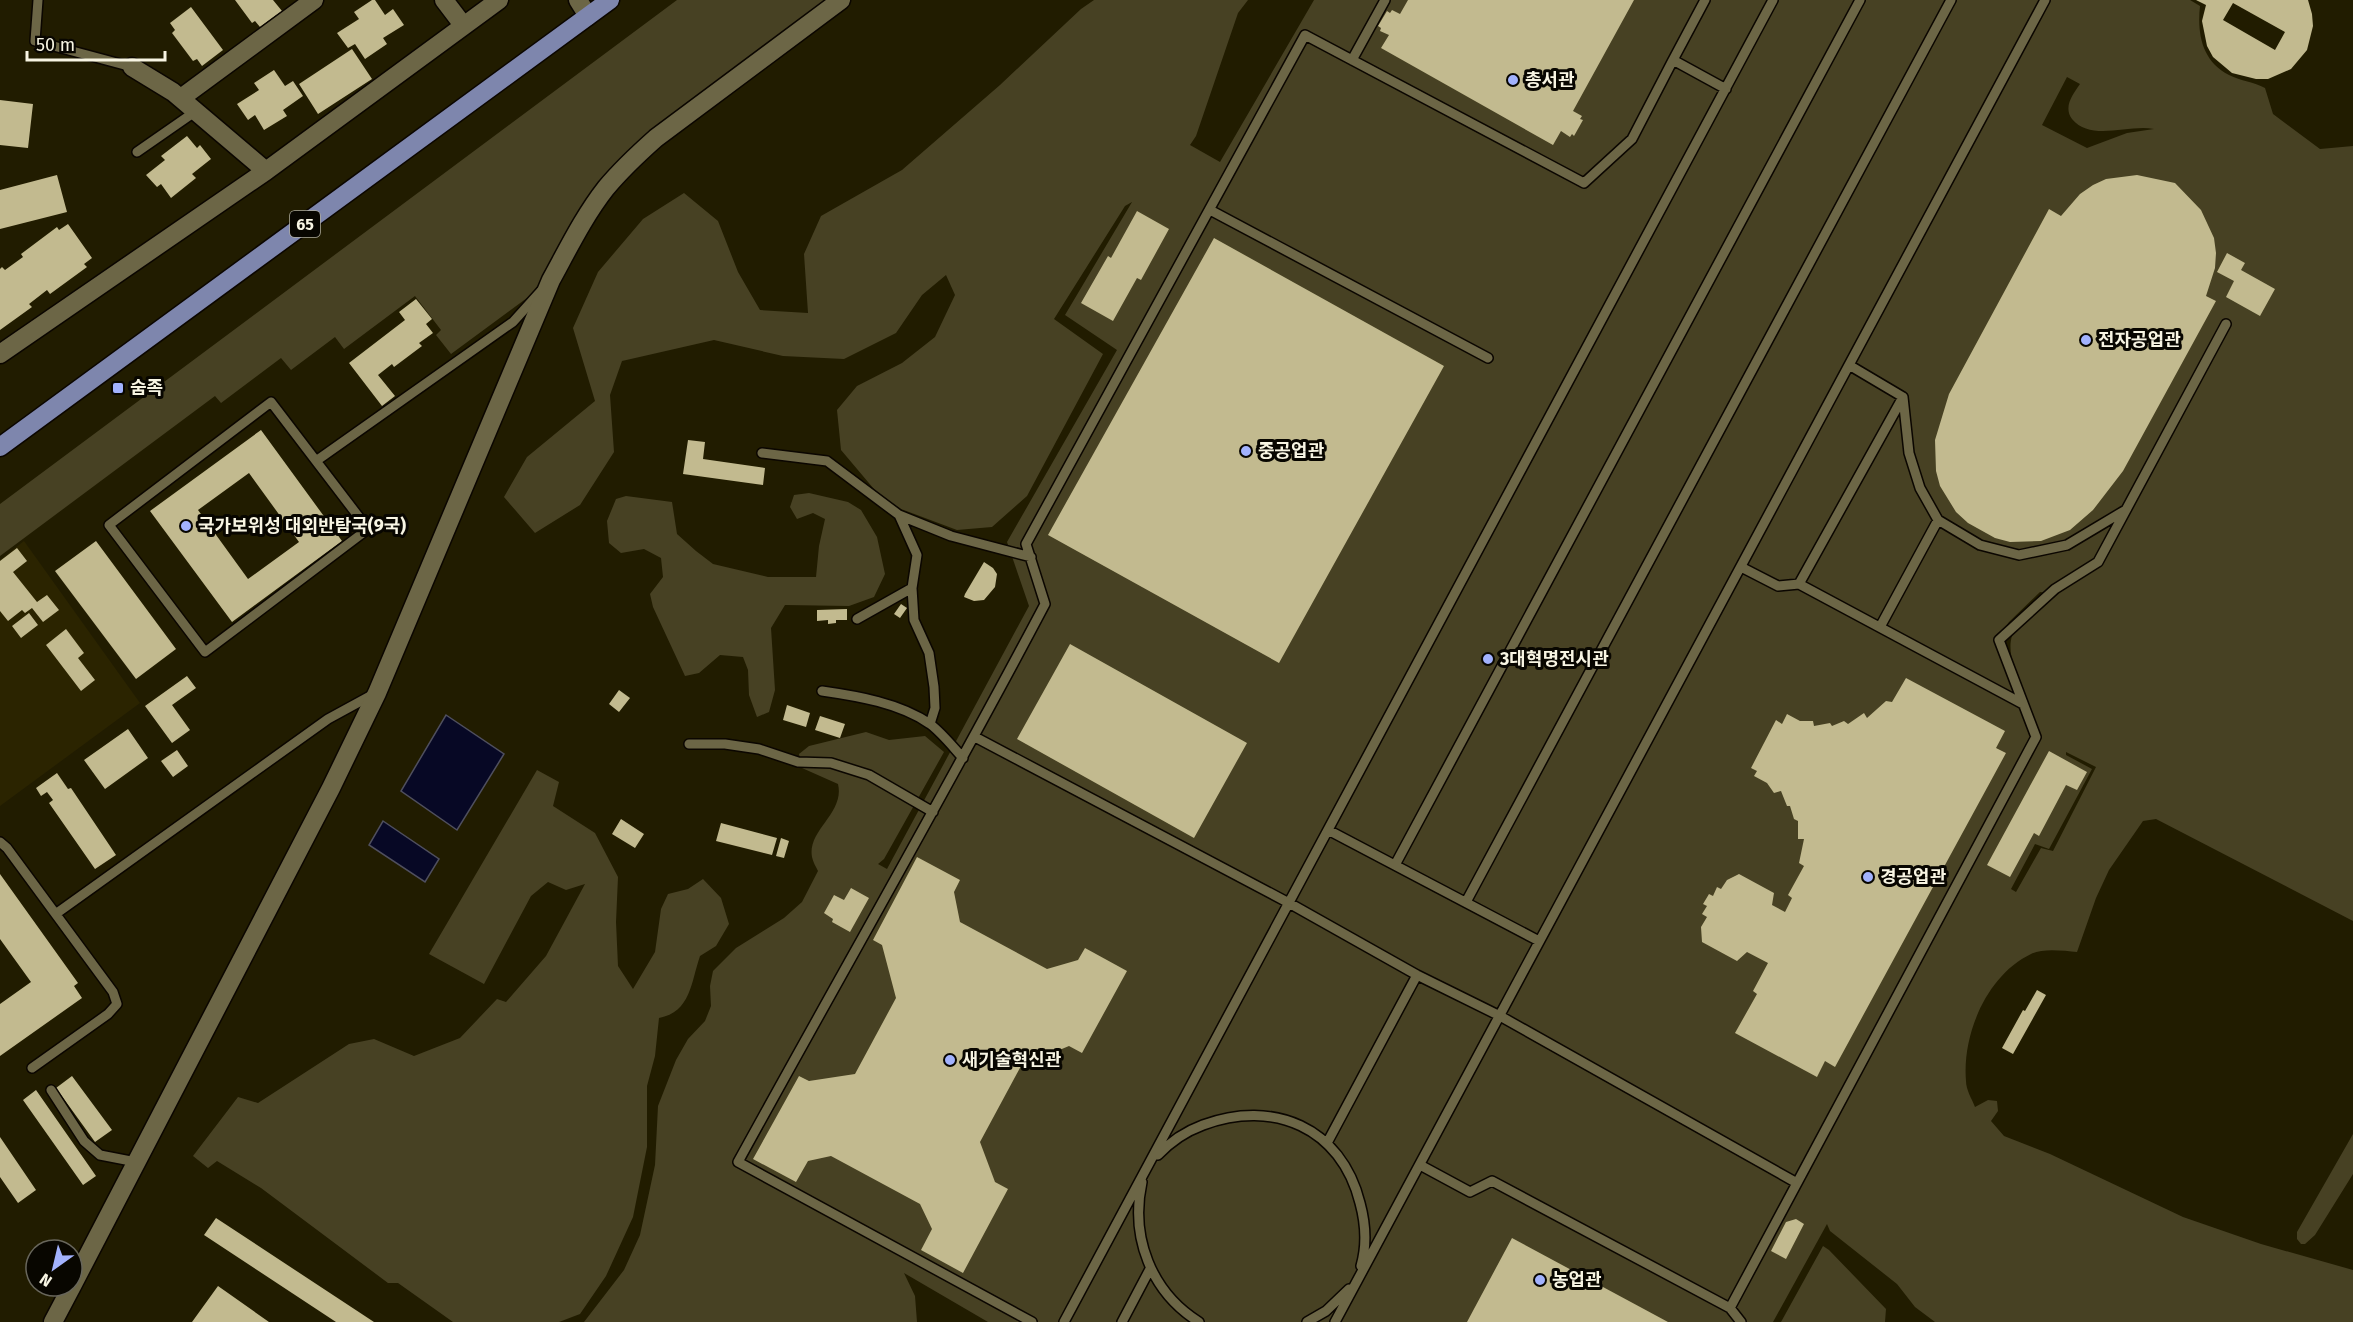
<svg xmlns="http://www.w3.org/2000/svg" width="2353" height="1322" font-family="'Fira Sans','Noto Sans KR',sans-serif">
<style>
.built{fill:#2b2400}
.green{fill:#474123;fill-rule:evenodd}
.water{fill:#070825;stroke:#4f4f5e;stroke-width:1.5}
.building{fill:#c2ba8f;fill-rule:evenodd}
.lines{fill:none;stroke-linecap:round;stroke-linejoin:round}
.lane-casing{stroke:#0b0600;stroke-width:12}
.street-casing{stroke:#0b0600;stroke-width:21}
.primary-casing{stroke:#0b0600;stroke-width:21}
.lane{stroke:#6c6646;stroke-width:9}
.street{stroke:#6c6646;stroke-width:18}
.primary{stroke:#7e86ad;stroke-width:18}
.poi-dot{fill:#a2b2fd;stroke:#080600;stroke-width:2}
.labels{text-anchor:middle;stroke-width:6;stroke-linejoin:round;paint-order:stroke}
.shield{fill:#080600;stroke:#b0ad9f;stroke-width:1.5}
.shield-label{font-size:16px;font-weight:bold;fill:#f8f5e3}
.poi-label{font-size:18px;font-weight:bold;fill:#f8f5e3;stroke:#080600;text-anchor:start}
</style>
<rect width="100%" height="100%" fill="#211c00"/>
<path class="built" d="M24,541L140,703L0,806V560Z"/>
<path class="green" d="M677,0H828L652,131L623,155L589,195L542,280L531,295L451,354L436,335L441,330L415,296L344,349L335,337L291,370L281,358L221,403L215,396L0,556V504Z
M1094,0H1248L1238,13L1196,136L1190,145L1220,162L1314,0H2190L2200,6C2197,34 2202,61 2229,75C2241,81 2254,82 2265,88L2273,114L2320,149L2353,146V921L2156,819L2143,821L2109,870L2096,898L2077,952C2064,951 2043,948 2031,954C1987,975 1962,1034 1966,1081C1966,1090 1972,1099 1975,1107L1988,1100L1997,1101L1998,1111L1991,1121L2004,1136L2050,1154L2183,1217L2261,1244L2353,1270V1322H1935L1915,1307L1897,1284L1830,1231L1827,1224L1773,1322H988L904,1273L915,1296L917,1322H584L624,1270L640,1235L655,1165L658,1106L676,1060L688,1039L705,1021L711,1006L710,986L713,971L736,948L784,918L802,902L818,871C816,867 813,862 812,857C807,830 845,813 838,784L802,768L799,754L809,746L866,732L889,740L925,736L944,752L884,859L878,864L887,869L1029,606L1007,542L1117,350L1065,315L1132,202L1125,206L1054,319L1103,354L1027,496L992,527L957,530L901,509L879,495L841,450L837,410L857,386L902,363L935,337L955,295L946,275L922,295L896,333L844,359L783,356L714,340L622,361L610,395L614,452L580,505L535,533L504,497L527,457L595,401L573,328L598,272L643,219L684,193L718,221L738,272L760,310L808,313L804,254L821,216L902,170L1000,85L1081,9ZM2067,77L2080,84C2073,94 2063,107 2072,119C2091,142 2128,124 2154,129L2127,133L2087,148L2042,125ZM2040,592L2056,594C2042,605 2017,619 2012,636C2009,645 2011,656 2013,665L2002,652V632L2009,622ZM2066,752L2096,767L2053,851L2041,848L2016,892L2011,889L2035,844L2049,849L2092,769L2066,755Z
M809,493L848,502L861,510L877,537L885,574L874,597L849,606L785,605L771,628L775,690L769,712L757,717L749,695L748,670L743,657L720,655L699,673L685,676L653,607L650,594L663,577L661,558L644,549L621,553L609,543L607,521L616,499L626,496L672,502L677,534L696,551L713,564L768,577H816L819,546L825,519L813,513L797,519L790,507L794,495Z
M537,770L559,782L553,806L595,833L618,877L616,922L618,966L633,989L655,952L661,909L668,894L688,889L703,879L721,898L729,924L716,946L700,956C691,982 691,1012 659,1018L655,1056L647,1086V1147L633,1217L606,1276L580,1314L559,1322H453L398,1283H388L261,1188L217,1161L208,1168L193,1156L238,1097L258,1103L349,1044L374,1039L414,1056L460,1038L497,999L506,1002L546,956L585,884L566,890L548,882L531,896L484,984L429,954Z
M2353,1134V1174L2315,1235L2305,1244H2301L2297,1239V1232Z
M1823,1246L1829,1250L1886,1309L1885,1322H1781Z"/>
<path class="water" d="M446,715L504,754L457,830L401,791Z
M383,821L439,859L425,882L369,845Z"/>
<path class="building" d="M235,0H273L282,11L260,27L255,21L252,23Z
M372,0H375L385,15L393,9L404,25L383,38L387,44L365,59L355,44L348,48L337,33L359,19L354,12Z
M1408,0H1634L1573,111L1582,116L1580,119L1583,120L1574,136L1572,134L1570,137L1561,131L1553,145L1381,48L1389,35L1380,31L1381,28L1378,26L1387,11L1390,13L1392,10L1400,14Z
M2196,0H2308L2312,14L2313,26L2307,50L2291,69L2268,79H2256L2232,73L2213,57L2207,46L2202,21L2206,5ZM2233,3L2285,32L2275,50L2223,20Z
M191,7L223,50L202,66L197,59L193,61L172,33L175,30L170,23Z
M352,49L372,79L318,114L299,84Z
M274,70L285,86L293,81L303,96L283,110L287,116L264,130L255,115L248,120L237,104L259,90L254,83Z
M0,100L33,104L28,148L0,145Z
M187,136L197,148L200,145L211,159L192,174L196,178L171,198L161,184L157,187L146,175L165,160L161,156Z
M57,175L67,212L0,229V190Z
M2137,175L2175,183L2201,210L2214,238L2216,253L2215,268L2206,296L2216,301L2123,471L2093,510L2070,530L2041,541L2010,542L1995,538L1968,523L1956,512L1940,486L1936,471L1935,440L1949,394L2049,209L2061,216L2080,194L2093,185L2106,179Z
M1137,211L1169,229L1141,280L1137,278L1113,321L1081,303L1108,256L1111,258Z
M68,224L92,258L84,264L87,267L50,294L47,290L29,304L32,307L0,330V269L2,267L5,270L23,257L21,254L57,227L59,230Z
M1214,238L1444,366L1279,663L1048,535Z
M2227,253L2245,263L2241,270L2275,289L2260,316L2226,297L2234,281L2217,272Z
M416,299L432,319L426,324L433,333L419,343L422,346L394,367L392,364L378,375L395,396L382,406L349,363L405,320L399,312Z
M261,430L342,541L232,622L150,511ZM249,473L299,542L248,579L198,510Z
M688,440L705,442L703,459L765,468L763,485L683,474Z
M96,541L176,649L136,679L55,571Z
M17,548L27,561L13,572L37,602L47,595L59,610L43,622L32,608L25,613L22,610L8,621L0,611V561Z
M984,562L993,568L997,574L995,587L984,600L974,601L964,597L965,594Z
M901,604L907,608L900,618L894,614Z
M847,609V620H836V623L828,624V620L817,621V610Z
M29,613L38,625L21,638L12,626Z
M66,629L84,653L78,658L95,680L81,691L46,645Z
M1070,644L1247,743L1194,838L1017,739Z
M187,676L196,688L172,705L190,730L172,743L145,706Z
M1906,678L2005,731L1996,748L2006,753L1835,1067L1825,1061L1817,1077L1735,1033L1757,994L1753,991L1768,963L1747,952L1737,961L1702,942L1701,927L1707,917L1702,914L1707,906L1703,904L1709,894L1713,896L1717,887L1721,889L1727,880L1739,874L1774,893L1772,905L1785,912L1792,898L1788,895L1804,866L1799,863L1804,839H1798V821L1794,819L1790,806H1787L1781,791L1774,793L1767,783L1754,776L1757,771L1751,768L1776,720L1782,724L1787,714L1800,721H1813L1814,726L1830,723L1832,726L1844,721L1848,724L1864,713L1867,718L1886,701L1892,702Z
M619,690L630,698L619,712L609,704Z
M787,705L810,713L806,727L783,720Z
M820,716L845,724L840,738L815,730Z
M128,729L148,758L105,789L84,760Z
M177,750L188,766L173,777L161,761Z
M2049,751L2087,772L2077,790L2066,785L2039,836L2034,833L2010,877L1987,865Z
M57,773L68,789L71,788L116,855L95,869L49,803L53,800L47,792L41,796L36,788Z
M621,819L644,834L635,848L612,834Z
M721,823L777,838L772,855L716,841Z
M781,838L789,841L784,858L776,856Z
M917,857L960,880L954,892L960,922L1047,969L1078,960L1085,948L1127,971L1082,1053L1069,1046L1021,1066L980,1142L995,1182L1008,1189L963,1273L921,1250L932,1229L920,1204L831,1156L808,1161L796,1182L753,1159L799,1076L809,1081L855,1074L896,998L882,945L873,940Z
M0,874L78,983L74,986L82,998L0,1056V1004L31,982L0,939Z
M851,888L869,898L850,932L832,922L833,919L824,913L834,895L844,900Z
M2037,990L2046,995L2013,1054L2002,1048L2023,1010L2025,1011Z
M72,1076L112,1130L95,1142L56,1088Z
M36,1090L96,1176L83,1185L23,1100Z
M0,1137L36,1190L18,1203L0,1177Z
M216,1218L374,1322H336L204,1235Z
M1796,1219L1804,1224L1786,1259L1771,1251L1786,1222Z
M1512,1238L1668,1322H1467Z
M218,1286L269,1322H192Z"/>
<g class="lines">
<g class="lane-casing">
<path id="lane" d="M38,0L35,41L132,67
M1705,0L1673,60L1726,89
M1352,60L1385,0
M137,152L196,111
M1210,210L1488,358
M1849,365L1903,397L1909,453L1920,488L1938,520L1980,545L2019,555L2067,545L2124,511
M271,402L368,529L205,652L109,525Z
M762,453L827,461L899,515L951,536L1031,557
M316,461L513,322L541,291
M899,515L917,555L912,588L914,620L929,653L934,687L935,708L930,724
M1741,567L1778,586L1799,584L2023,704
M1799,584L1903,397
M857,619L912,588
M1880,627L1938,520
M822,691C857,696 900,703 930,724C942,733 953,747 963,758
M975,737L1289,903L1417,975L1500,1016L1797,1183
M689,744H725L759,749L798,762L831,763L869,775L933,812
M1328,830L1539,941
M0,842L7,848L113,992L117,1004L108,1014L32,1068
M1395,865L1860,0
M1466,902L1951,0
M57,913L328,719L372,695
M51,1090L84,1141L100,1155L136,1162
M1327,1143L1417,975
M1158,1155C1171,1141 1184,1132 1203,1125C1273,1099 1341,1127 1360,1203C1366,1225 1367,1245 1361,1266
M1420,1165L1470,1192L1492,1181L1730,1308L1741,1322
M1142,1182C1130,1237 1151,1292 1199,1322
M1730,1308L2036,737L1999,640L2055,589L2098,562L2226,324
M1032,1322L738,1162C840,976 946,792 1045,604L1026,544L1305,35L1584,183L1632,139L1673,60
M1064,1322L1773,0
M1122,1322L1150,1269
M1307,1322L1326,1311L1349,1289
M1335,1322L2045,0"/>
</g>
<g class="street-casing">
<path id="street" d="M444,0L463,25
M578,0L588,16
M132,67L173,92L266,171
M181,98L314,0
M0,354L266,171L499,0
M72,1286L331,788L377,693L551,280C568,249 584,216 606,188C621,170 638,154 656,138L841,0
M53,1322L72,1286"/>
</g>
<g class="primary-casing">
<path id="primary" d="M0,447L610,0"/>
</g>
<use href="#lane" class="lane"/>
<use href="#street" class="street"/>
<use href="#primary" class="primary"/>
</g>
<g class="poi-dot">
<circle cx="1513" cy="80" r="6"/>
<circle cx="2086" cy="340" r="6"/>
<rect x="112" y="382" width="12" height="12" rx="3"/>
<circle cx="1246" cy="451" r="6"/>
<circle cx="186" cy="526" r="6"/>
<circle cx="1488" cy="659" r="6"/>
<circle cx="1868" cy="877" r="6"/>
<circle cx="950" cy="1060" r="6"/>
<circle cx="1540" cy="1280" r="6"/>
</g>
<g class="labels">
<rect class="shield" x="290" y="211" width="30" height="26" rx="4.5"/>
<g class="shield-label">
<text x="305" y="230">65</text>
</g>
<g class="poi-label">
<text x="1525" y="86">총서관</text>
<text x="2098" y="346">전자공업관</text>
<text x="130" y="394">숨족</text>
<text x="1258" y="457">중공업관</text>
<text x="198" y="532">국가보위성 대외반탐국(9국)</text>
<text x="1500" y="665">3대혁명전시관</text>
<text x="1880" y="883">경공업관</text>
<text x="962" y="1066">새기술혁신관</text>
<text x="1552" y="1286">농업관</text>
</g>
</g>
<g transform="translate(54 1268) rotate(214)"><circle r="28" fill="#080600" stroke="#68665b" stroke-width="1.5"/>
<path d="M0-4.5L10 22L0 15L-10 22Z" fill="#a2b2fd"/>
<text y="-9" font-size="16" font-weight="bold" text-anchor="middle" fill="#f8f5e3">N</text>
</g>
<path d="M27 51v9h138v-9" fill="none" stroke="#f8f5e3" stroke-width="3"/>
<text x="36" y="51" font-size="18" fill="#f8f5e3" stroke="#080600" stroke-width="4.5" paint-order="stroke">50 m</text>
</svg>
